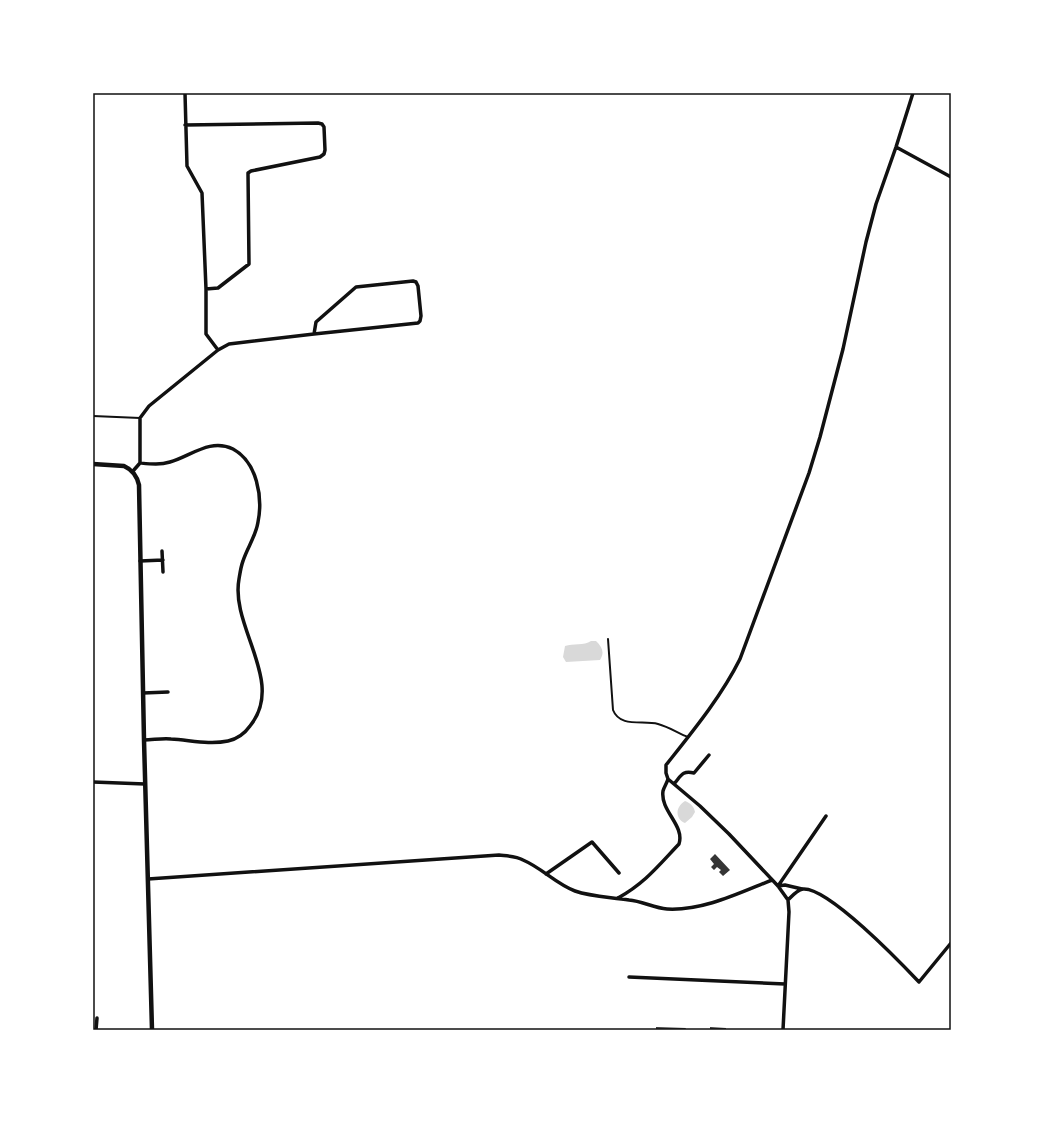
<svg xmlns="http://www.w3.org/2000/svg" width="1044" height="1123" font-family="'IBM Plex Sans',sans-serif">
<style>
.water{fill:#d9d9d9}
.building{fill:#353535}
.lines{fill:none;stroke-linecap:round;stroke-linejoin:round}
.service{stroke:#111;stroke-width:2}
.minor{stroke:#111;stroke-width:3.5}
.tertiary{stroke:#111;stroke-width:4.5}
.neatline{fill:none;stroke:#111;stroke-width:1.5}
</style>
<rect width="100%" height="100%" fill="#fff"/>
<path class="water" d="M591,641H596C602,647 605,652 600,660L566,662L563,657L565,646C573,643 584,646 591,641Z
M685,801C690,803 694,806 695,812L692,817L685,823C675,819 675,807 685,801Z"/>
<path class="building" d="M715,854L730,870L723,876L719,872L721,870L717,867L714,870L711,867L714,864L710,859Z
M656,1027L686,1028L685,1030H656Z
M710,1027L726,1028V1030H710Z"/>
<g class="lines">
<path class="service" d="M93,416L140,418
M608,639L613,710C620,728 643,720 658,724C669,727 678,733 688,737"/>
<path class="minor" d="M185,93L187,166L202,193L206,289V334L218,350
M185,125L318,123L322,124L324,127L325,150L324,154L320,157L251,171L248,173L249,264L218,288L206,289
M896,147L951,177
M140,463V418L149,406L218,350L229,344L314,334L418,323L420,321L421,316L418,286L416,282L413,281L356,287L316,322L314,334
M133,471L140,463C151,464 160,465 170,462C191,456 210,438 233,449C257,462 263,497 258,522C256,536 247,548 243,561C241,566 240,573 239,579C230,627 286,682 250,726C245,733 237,739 228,741C209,745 190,740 171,739C162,738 153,740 144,740
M162,551L163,572
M140,561L163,560
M143,693L168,692
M668,779L666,773V765C693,731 721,697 740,659L809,473L820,437L843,349L866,242L876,204L896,147L913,93
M93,782L145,784
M674,784C681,776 682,770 694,773L709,755
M546,874L592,842L619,873
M148,879L499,855C508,856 516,856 523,860C542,868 556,884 575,891C592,897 611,897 629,900C642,901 654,908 667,909C703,911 739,893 772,880
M778,886L826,816
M778,886L785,885L802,889
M618,898C645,883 658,866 679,844C685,825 660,811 663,791C664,787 667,783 668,779L700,806L729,834L778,886L788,900L789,912L783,1030
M788,900C792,896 797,890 803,889C828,887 900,962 919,982L951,943
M629,977L785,984
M96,1030L97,1018"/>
<path class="tertiary" d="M93,464L124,466C133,470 137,476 139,485L144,740L152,1030"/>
</g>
<rect width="1044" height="1123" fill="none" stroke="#ffffff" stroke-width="188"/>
<rect x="94" y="94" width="856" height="935" class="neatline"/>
</svg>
